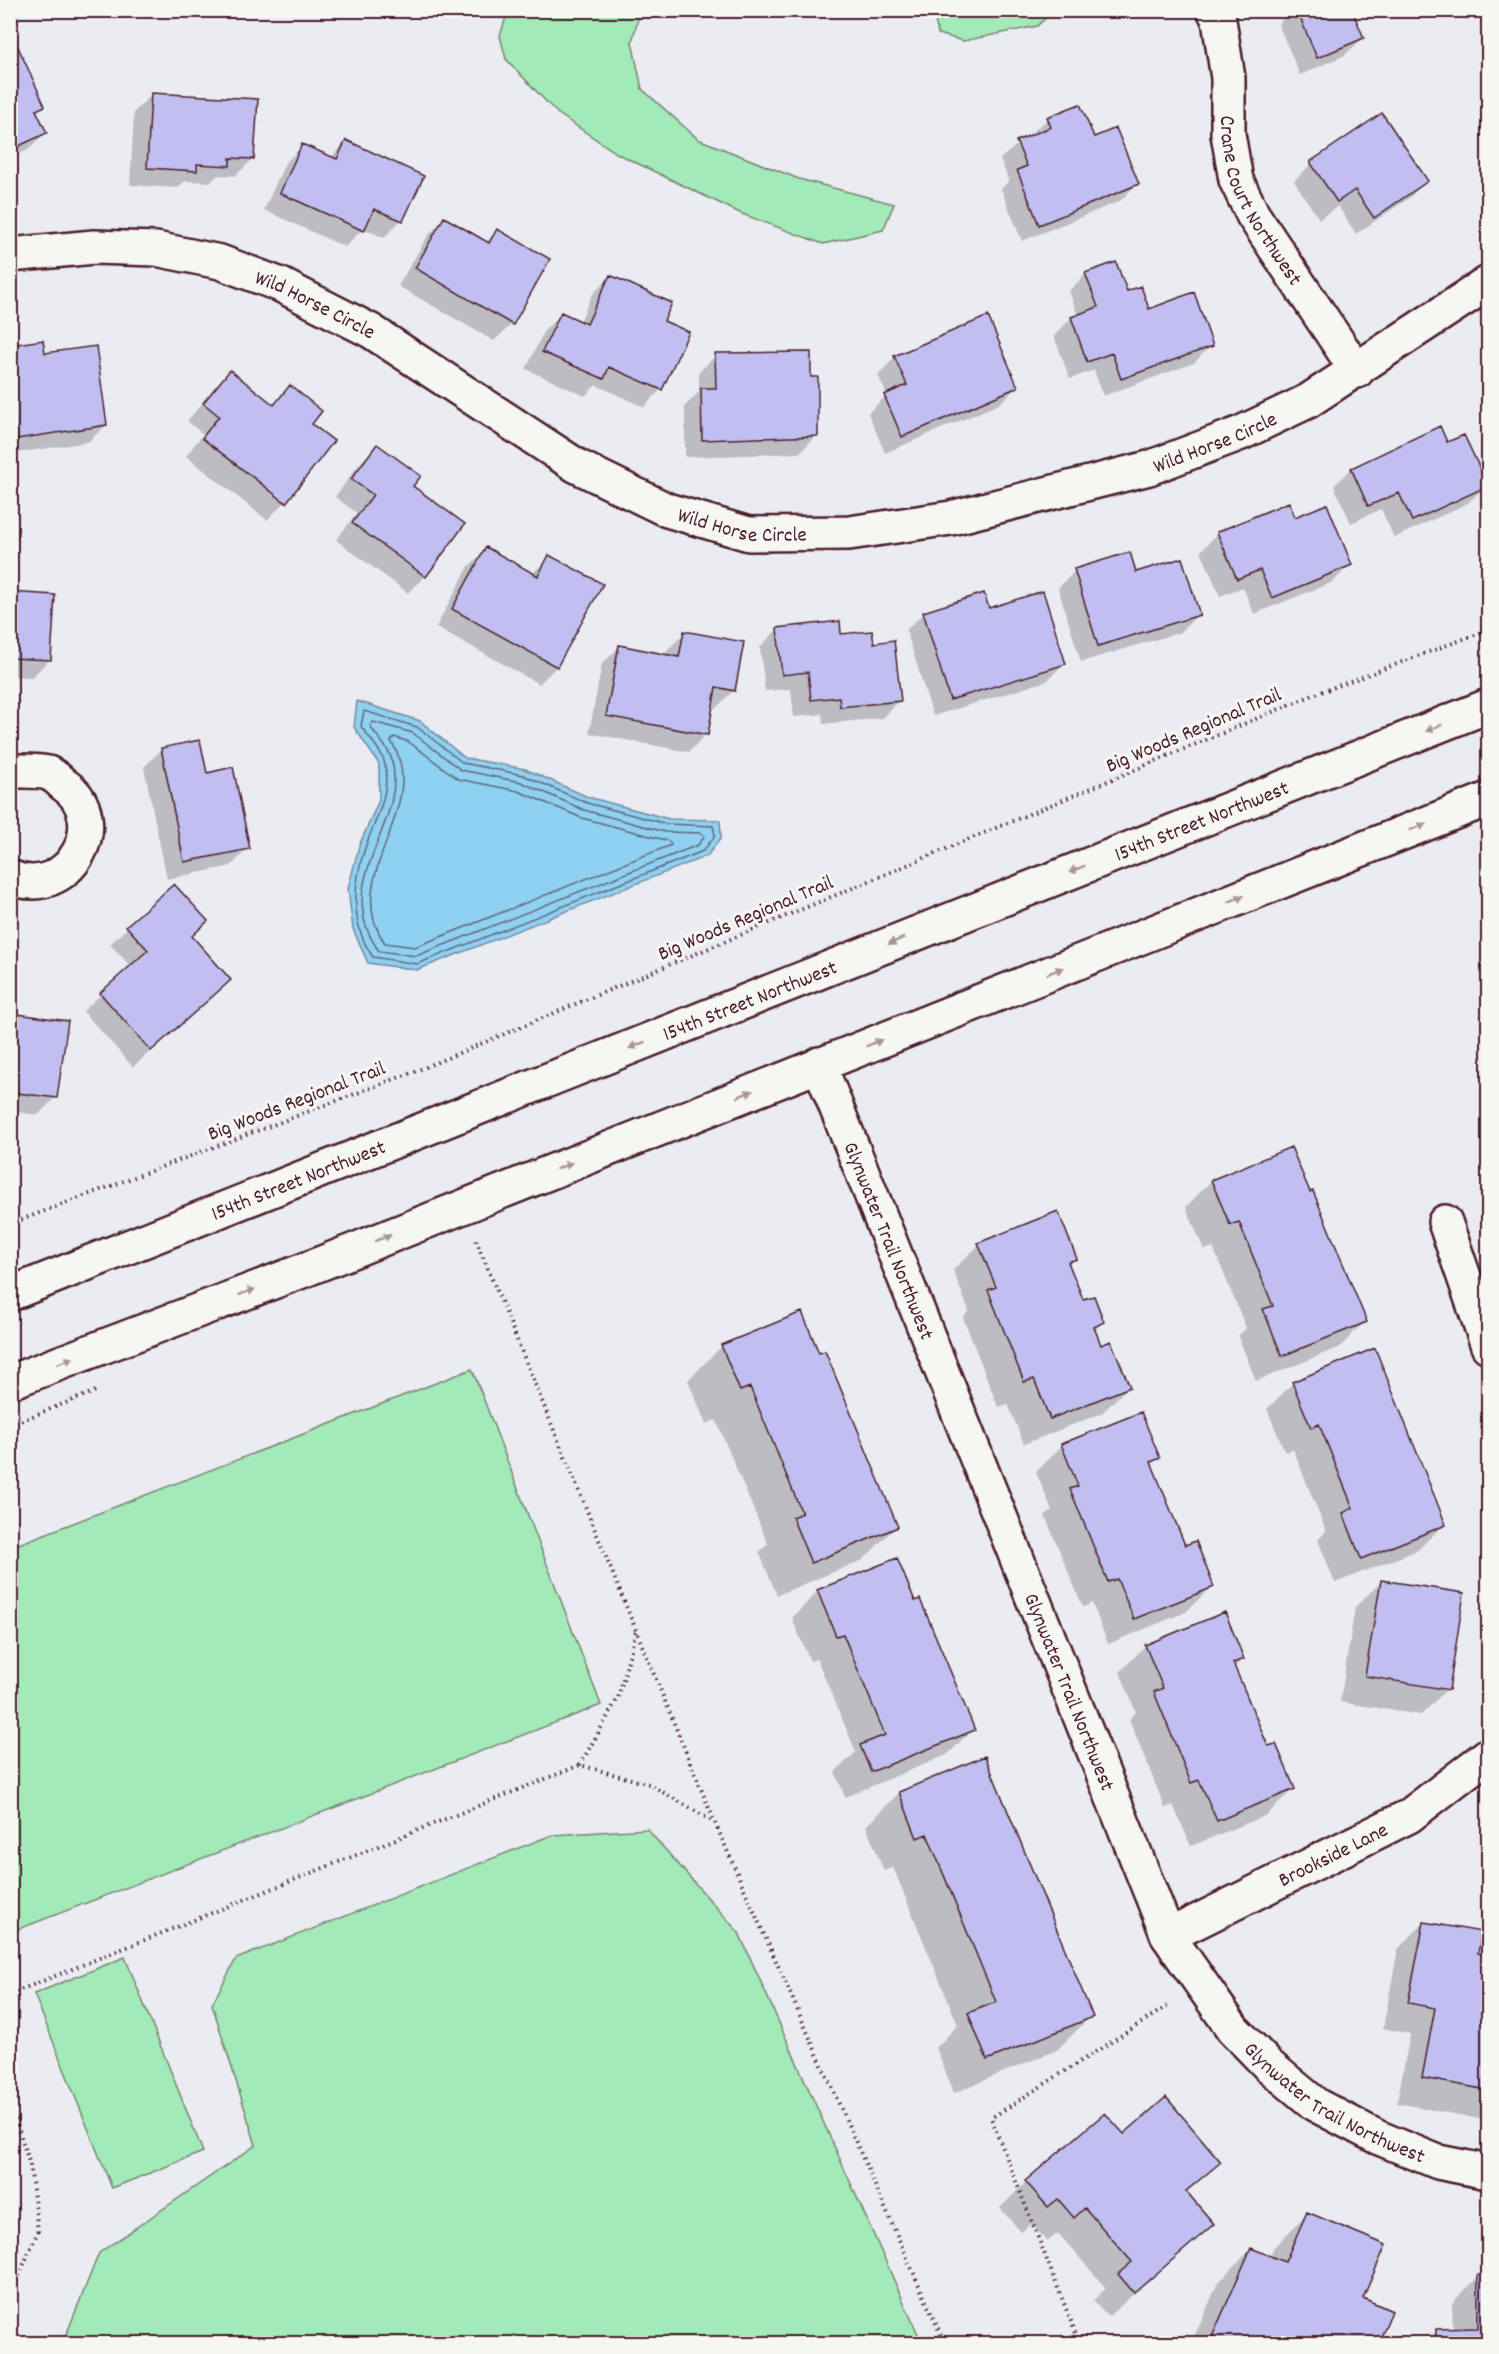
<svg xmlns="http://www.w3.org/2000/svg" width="1499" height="2354" font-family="Dekko,sans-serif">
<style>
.green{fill:#a2eab8;stroke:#768472;stroke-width:1.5}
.water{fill:#8ed1f0;stroke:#738aa1;stroke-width:1.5}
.shadow{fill:#0003}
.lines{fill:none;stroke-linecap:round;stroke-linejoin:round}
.shore{stroke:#65667a;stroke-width:1.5}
.building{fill:#c1bff1;stroke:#4a1f2b;stroke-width:1.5}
.minor-casing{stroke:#4a1f2b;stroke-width:38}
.path{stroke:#4a1f2b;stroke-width:4;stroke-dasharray:1.5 4.5;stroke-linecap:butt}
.minor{stroke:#f6f6f2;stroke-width:33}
.oneway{fill:#a99598}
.labels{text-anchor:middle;stroke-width:6;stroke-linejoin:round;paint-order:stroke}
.street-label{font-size:21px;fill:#4a1f2b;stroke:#f6f6f2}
</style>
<rect width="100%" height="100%" fill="#ebebf2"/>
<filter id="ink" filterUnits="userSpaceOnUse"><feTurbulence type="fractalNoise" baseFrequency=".0167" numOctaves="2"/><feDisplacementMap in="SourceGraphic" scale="12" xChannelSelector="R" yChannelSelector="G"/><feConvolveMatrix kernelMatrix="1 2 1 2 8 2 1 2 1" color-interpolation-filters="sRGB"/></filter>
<g filter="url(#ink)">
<path class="green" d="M508,11H640L632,42L642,89L698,139L799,179L894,204L883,230L823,244L742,214L618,154L557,113L506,59L500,36Z
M933,11V10L1053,11L1037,26L963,41L938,34Z
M472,1369L601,1705L11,1932V1547Z
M647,1829L739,1933L922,2343H63L99,2253L256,2145L212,2004L236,1959L552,1835Z
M125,1957L203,2152L112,2188L34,1994Z"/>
<path class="water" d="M357,701L420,721L465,758L525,769L588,797L669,819L720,820L721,838L707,856L417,970L368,963L353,929L348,889L359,846L379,800V764L354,727Z"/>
<path class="shadow" d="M1280,10H1351L1363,38L1345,55L1300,75L1278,24L1284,18Z
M10,41L43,106L36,113L45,133L28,150L10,158Z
M151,95L253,159L235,176L218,175L211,182L185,181L178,188L130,185L134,112Z
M1382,115L1426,181L1409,198L1356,234L1338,206L1319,219L1294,181L1311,164Z
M1048,119L1093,139L1137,184L1120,201L1022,241L1001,189L1009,181L1000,159Z
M346,142L422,177L401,220L384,238L363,228L345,247L264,210L285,163L303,146L330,158Z
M444,219L485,243L497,231L512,324L494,341L398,286L427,237Z
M1086,274L1126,293L1148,311L1211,345L1194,363L1103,396L1094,370L1070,379L1054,336L1071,318L1078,316L1069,291Z
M610,277L662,322L661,389L644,407L596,385L585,396L526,369L544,331L561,314L580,322L592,295Z
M10,346L44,355L106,425L88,442L10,454Z
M716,355L810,379L817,435L799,453L685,457V406L699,392V372Z
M895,357L1017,387L999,404L885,453L868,413L887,395L878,375Z
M230,372L272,406L290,387L310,424L332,442L285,502L267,520L186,456L203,434L187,421Z
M1488,393V405L1485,397Z
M1439,428L1446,444L1486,486L1468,503L1394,538L1381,509L1351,523L1334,486L1351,469Z
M377,446L411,486L425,576L408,593L336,540L357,513L335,497L360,463Z
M1294,519L1350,565L1333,582L1254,614L1243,587L1220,596L1201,551L1218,533Z
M487,549L532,574L549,557L601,585L556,667L539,684L436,627L469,566Z
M1075,571L1135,574L1198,614L1181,632L1081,662L1058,588Z
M10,594L49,660L32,677L10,676Z
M924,613L1064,663L1047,681L933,716L906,630Z
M778,629L840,636L872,644L899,701L882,718L823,724L822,714L794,717L791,689L765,691L760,647Z
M685,633L733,691L716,708L711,707L706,734L689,752L589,733L602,664L619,647L666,656L667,650Z
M161,750L206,774L248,848L231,866L167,879L144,767Z
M128,927L190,936L229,980L133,1067L83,1011L131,967L110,944Z
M10,1015L66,1023L55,1098L38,1115L10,1111Z
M1211,1181L1365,1321L1340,1347L1256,1381L1238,1336L1246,1328L1213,1247L1204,1250L1186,1207Z
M979,1245L1075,1258L1068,1265L1082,1301L1103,1322L1094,1331L1100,1347L1128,1387L1102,1413L1024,1444L1008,1404L998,1407L963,1317L969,1311L953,1270Z
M722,1346L896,1526L863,1560L777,1595L759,1552L768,1544L716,1420L706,1424L688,1380Z
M1293,1383L1444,1524L1418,1550L1335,1583L1318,1540L1326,1531L1293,1449L1285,1452L1267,1409Z
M1062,1446L1158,1458L1151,1465L1184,1547L1212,1586L1186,1612L1108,1644L1092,1603L1083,1607L1045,1516L1052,1510L1036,1472Z
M896,1560L973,1729L947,1755L845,1797L835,1772L856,1752L817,1659L810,1661L792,1618L817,1592Z
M1381,1582L1447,1689L1421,1715L1340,1702L1355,1607Z
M1224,1614L1242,1659L1234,1668L1267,1748L1293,1789L1267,1815L1191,1846L1173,1805L1165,1808L1129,1719L1136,1712L1120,1672L1145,1646Z
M899,1793L1091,2016L1057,2050L954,2093L936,2048L958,2025L893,1867L884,1871L866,1826Z
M1424,1923L1476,1955L1488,1957V2109L1479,2119L1397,2103L1410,2034L1383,2028L1398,1949Z
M1105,2115L1123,2136L1219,2162L1186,2193L1212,2224L1108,2317L1093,2301L1106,2288L1058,2233L1047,2242L1031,2224L1021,2232L1000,2208L1026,2182Z
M1307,2214L1361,2299L1376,2344H1191L1218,2283L1251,2249L1270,2257L1274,2247Z
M1478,2277H1488V2344H1424L1437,2330H1453L1452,2303Z"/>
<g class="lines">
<path class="shore" d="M364,711L417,727L463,763L523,775L587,803L667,824L713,826L715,836L703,851L417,964L373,957C350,925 353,884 365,848C375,820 390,796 385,765C383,752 368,737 361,726Z
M373,722L413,733L461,770L521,782L584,810L665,832L702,833L704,837L698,845L416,956L379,951C329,882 408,825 392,761C390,749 377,737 370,726Z
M394,737L409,742L458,779L518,791L582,818L669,841L671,845L415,947L385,943C338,877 433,807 391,741Z"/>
</g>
<path class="building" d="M1297,10H1352L1364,38L1317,58Z
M14,38L45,106L36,110L47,133L10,150V39Z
M151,93L258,99L254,159L230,158V166L197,164V171L147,168Z
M1080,104L1094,137L1116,128L1139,184L1039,225L1017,170L1027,166L1016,141L1051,127L1047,117Z
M1382,113L1428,181L1374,218L1355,190L1337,202L1310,162Z
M346,140L424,176L403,221L374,209L364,231L280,193L302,144L337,159Z
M444,217L489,243L497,229L550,259L513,325L415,268Z
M1116,262L1127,291L1141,286L1149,309L1194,292L1213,346L1121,379L1112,353L1087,362L1071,317L1098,307L1085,273Z
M610,275L672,303L664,321L689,332L662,390L609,367L604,379L542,352L561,312L587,324Z
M988,316L1018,387L902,437L884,395L907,385L894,356Z
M43,340L45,353L96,346L107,425L17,439L10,395V345Z
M811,352V377H818V436L702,440L701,388H716L715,353Z
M230,370L274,405L290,385L322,411L312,424L334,441L286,503L202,438L219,416L203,403Z
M1440,426L1447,442L1464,435L1488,486L1412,521L1399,493L1368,506L1351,468Z
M377,444L421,476L413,486L465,524L426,577L352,523L373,495L351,479Z
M1289,502L1295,517L1327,504L1352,565L1272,598L1260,570L1237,579L1217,532Z
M486,547L538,576L549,555L603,584L557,667L452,609Z
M1130,552L1136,572L1182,558L1200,615L1098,646L1074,569Z
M1043,591L1066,664L950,700L923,612L984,593L989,608Z
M10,592L55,595L51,660L10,658Z
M840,621L841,634L872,631L874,643L894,640L901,701L840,707L839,697L811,700L808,672L782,675L777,628Z
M684,631L744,642L735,691L716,687L708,735L606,716L619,645L679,657Z
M200,740L207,773L233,767L250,849L184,862L161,748Z
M174,884L208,921L192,936L231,980L151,1051L100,993L148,950L126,926Z
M10,1013L68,1021L57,1098L10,1092Z
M1291,1147L1310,1192L1313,1191L1367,1322L1282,1356L1263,1309L1273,1306L1239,1222L1230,1225L1211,1180Z
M1058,1211L1077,1259L1068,1262L1083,1299L1094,1296L1104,1322L1094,1327L1101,1345L1111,1341L1130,1387L1050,1419L1034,1379L1024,1382L988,1290L996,1287L978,1243Z
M802,1312L819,1353L825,1351L898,1527L811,1563L792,1517L802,1513L750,1387L740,1391L721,1345Z
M1375,1348L1446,1525L1361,1559L1343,1513L1353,1508L1319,1424L1311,1428L1292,1382Z
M1141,1412L1160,1458L1151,1462L1185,1545L1196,1541L1214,1587L1134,1619L1117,1579L1108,1582L1070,1489L1078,1486L1061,1444Z
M897,1558L915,1601L920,1599L975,1730L871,1772L860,1745L885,1735L843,1634L836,1636L817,1590Z
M1381,1580L1464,1593L1449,1690L1365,1676Z
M1225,1612L1244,1659L1233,1663L1268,1746L1276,1744L1295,1789L1217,1821L1199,1780L1191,1783L1154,1692L1163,1688L1145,1645Z
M985,1756L1093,2017L987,2060L968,2013L996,2002L927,1834L917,1838L899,1792Z
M1424,1922L1482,1932L1478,1953L1488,1955V2090L1422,2078L1435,2008L1408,2003Z
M1166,2097L1221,2162L1186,2191L1214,2224L1134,2293L1118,2274L1132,2262L1085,2208L1074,2218L1058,2199L1048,2207L1025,2181L1105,2113L1124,2134Z
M1307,2212L1386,2245L1363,2298L1392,2311L1378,2344H1209L1251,2248L1285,2262Z
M1478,2275H1488V2344H1436V2329L1478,2328Z"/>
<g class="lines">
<g class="minor-casing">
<g id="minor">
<path id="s1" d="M1214,10L1219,20L1228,78V134L1236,180L1253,215L1357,371"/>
<path id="s2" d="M10,255L94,247L156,249L220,262L281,285L371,331L577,466L667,510L749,534L849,533L951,518L1149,468L1241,433L1308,401L1488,283"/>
<path d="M10,771C22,771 37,770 48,773C53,775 59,780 63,784C115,819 69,903 10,877"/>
<path id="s3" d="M819,1064L1168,1936L1233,2029L1268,2065L1316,2105L1377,2137L1438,2162L1488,2172"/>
<path d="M1445,1222L1488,1346"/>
<path id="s4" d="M10,1294L1488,706"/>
<path d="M10,1382L307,1269L1488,799"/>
<path id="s5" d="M1168,1936L1409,1816L1488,1755"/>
</g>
</g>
<path class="path" d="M10,1224L416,1071L1313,695L1488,630
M476,1240L715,1823L945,2344
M10,1425L96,1391
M580,1765L618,1698L636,1631
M10,1994L580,1765L649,1784L714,1822
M10,2102L30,2165L38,2231L10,2297
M1080,2344L991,2118L1171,2004"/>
<use href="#minor" class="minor"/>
</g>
<defs><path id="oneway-solid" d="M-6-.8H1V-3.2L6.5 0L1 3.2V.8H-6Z" transform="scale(1.5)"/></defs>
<g class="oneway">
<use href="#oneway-solid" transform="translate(1434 728) rotate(158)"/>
<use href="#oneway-solid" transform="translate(1418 827) rotate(-22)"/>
<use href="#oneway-solid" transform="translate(1077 869) rotate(158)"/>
<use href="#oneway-solid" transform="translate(1236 899) rotate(-22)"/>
<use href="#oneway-solid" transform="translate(896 941) rotate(158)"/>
<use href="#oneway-solid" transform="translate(1055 971) rotate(-22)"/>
<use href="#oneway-solid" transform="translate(874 1043) rotate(-22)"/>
<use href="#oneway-solid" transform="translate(637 1045) rotate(158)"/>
<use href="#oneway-solid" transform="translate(745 1094) rotate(-22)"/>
<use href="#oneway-solid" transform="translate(564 1166) rotate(-22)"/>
<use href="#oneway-solid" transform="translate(383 1238) rotate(-22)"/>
<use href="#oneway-solid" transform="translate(247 1292) rotate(-21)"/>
<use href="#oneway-solid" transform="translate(65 1361) rotate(-21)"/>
</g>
</g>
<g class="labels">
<g class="street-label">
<text dy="7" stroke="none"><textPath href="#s1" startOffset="200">Crane Court Northwest</textPath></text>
<text dy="7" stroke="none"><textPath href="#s2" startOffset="316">Wild Horse Circle</textPath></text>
<text dy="7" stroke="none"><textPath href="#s2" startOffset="1288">Wild Horse Circle</textPath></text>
<text dy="7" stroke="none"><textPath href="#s2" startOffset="802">Wild Horse Circle</textPath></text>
<text transform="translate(1193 729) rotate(-23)" y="7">Big Woods Regional Trail</text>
<text dy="7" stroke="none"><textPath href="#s4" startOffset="1282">154th Street Northwest</textPath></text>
<text transform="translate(745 917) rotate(-23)" y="7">Big Woods Regional Trail</text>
<text dy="7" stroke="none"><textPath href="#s4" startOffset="796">154th Street Northwest</textPath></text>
<text transform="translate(296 1100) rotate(-21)" y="7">Big Woods Regional Trail</text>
<text dy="7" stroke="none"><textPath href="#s4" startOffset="310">154th Street Northwest</textPath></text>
<text dy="7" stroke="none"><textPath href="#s3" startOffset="190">Glynwater Trail Northwest</textPath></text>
<text dy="7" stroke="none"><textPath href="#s3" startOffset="676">Glynwater Trail Northwest</textPath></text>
<text dy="7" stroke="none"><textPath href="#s5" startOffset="184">Brookside Lane</textPath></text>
<text dy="7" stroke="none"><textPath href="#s3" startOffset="1180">Glynwater Trail Northwest</textPath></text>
</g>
</g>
<rect width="1499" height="2354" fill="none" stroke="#f6f6f2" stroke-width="36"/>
<rect x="18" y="18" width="1463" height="2318" fill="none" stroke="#4a1f2b" stroke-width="2" filter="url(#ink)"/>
</svg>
